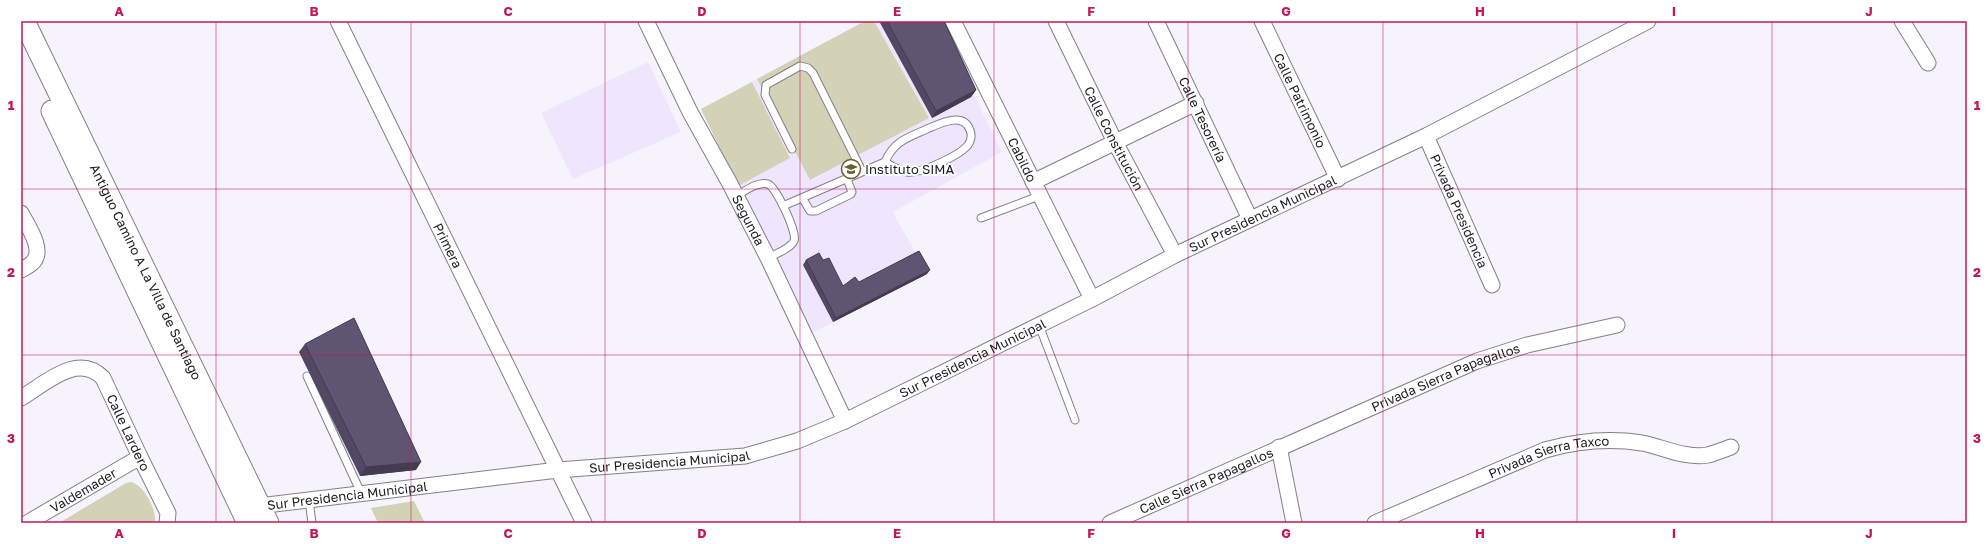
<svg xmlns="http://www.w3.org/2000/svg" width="1988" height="544" font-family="'Golos Text',sans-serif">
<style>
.built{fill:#efe6fd}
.green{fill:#d3d1b6}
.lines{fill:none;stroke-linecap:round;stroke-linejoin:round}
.lane-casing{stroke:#837e8c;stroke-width:9}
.street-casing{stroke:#837e8c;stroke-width:17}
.secondary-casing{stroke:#837e8c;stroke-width:23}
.lane{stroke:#fff;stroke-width:7}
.street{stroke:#fff;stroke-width:15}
.secondary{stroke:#fff;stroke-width:21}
.wall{fill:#534863}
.shaded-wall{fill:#433b50}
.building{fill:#605473;stroke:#433b50}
.grid{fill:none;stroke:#c2185b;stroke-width:1;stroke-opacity:0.55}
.labels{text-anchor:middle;stroke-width:4;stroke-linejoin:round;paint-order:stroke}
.street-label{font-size:13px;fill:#1c1a1f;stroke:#fff}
.poi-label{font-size:13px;fill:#1c1a1f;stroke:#fff;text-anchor:start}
.neatline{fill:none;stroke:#c2185b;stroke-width:1.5}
.grid-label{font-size:13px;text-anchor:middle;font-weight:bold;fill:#c2185b}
</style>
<rect width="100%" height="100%" fill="#f7f3fd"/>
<path class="built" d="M865,21H938L1002,152L893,212L927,274L810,334L701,109Z
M648,62L681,132L573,179L541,113Z"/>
<path class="green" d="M865,21H874L929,118L810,180L757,79Z
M752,82L790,158L738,186L701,109Z
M131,482C144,485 157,510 155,523H59L126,483Z
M414,501L425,523H378L371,508Z"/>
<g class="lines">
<g class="lane-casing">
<path id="lane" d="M792,149L765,95L766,85L800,66L808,68L813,73L862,171
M736,196C745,191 758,181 768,184C776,187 798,233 794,241C790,249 775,254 768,258
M803,199L810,211H816L851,194L852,192L847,179
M783,206L885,162C894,141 907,138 927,129C939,124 963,111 970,130C972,135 971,141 968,145C960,155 921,174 907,172C899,171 892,166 885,162
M981,218L1039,196
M1039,325L1075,420
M307,376L361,493
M309,500L312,523"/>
</g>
<g class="street-casing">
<g id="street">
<path id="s1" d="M338,21L584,523"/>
<path id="s2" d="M646,21L690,112L729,182L768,258L845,421"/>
<path id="s3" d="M953,21L1092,299"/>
<path id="s4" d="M1056,21L1115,142L1175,255"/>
<path id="s5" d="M1156,21L1250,219"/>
<path id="s6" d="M1262,21L1338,179"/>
<path d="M1902,21L1928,63"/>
<path id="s7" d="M1426,136L1492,285"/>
<path d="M1033,182L1196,103"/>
<path d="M21,213C27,225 46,251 32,263C29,266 25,268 21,270"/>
<path id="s8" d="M21,398C46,383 78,352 103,378L140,457L168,513L167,523"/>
<path d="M1279,447L1294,523"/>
<path id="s9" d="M250,507L558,470L745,456L797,441L845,421L1092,299L1175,255L1426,136L1648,21"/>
<path id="s10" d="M27,523L140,457"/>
<path id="s11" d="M1110,523L1477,361L1527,345L1617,325"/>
<path id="s12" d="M1375,523L1545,450C1577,441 1609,438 1642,443C1663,447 1686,459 1708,455C1715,453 1723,450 1731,447"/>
</g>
</g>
<g class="secondary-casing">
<g id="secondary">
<path id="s13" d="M24,21L268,523"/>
<path d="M52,111L248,523"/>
</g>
</g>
<use href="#lane" class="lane"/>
<use href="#street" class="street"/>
<use href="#secondary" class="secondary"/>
</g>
<path class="wall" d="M879,21H944L976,90L971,97L932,118Z
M806,260H823L843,286L859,282L927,274L833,322L803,265Z
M305,344L416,470L360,476L299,352Z"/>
<path class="shaded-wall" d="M976,90L971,97L932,118L936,111Z
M930,270L927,274L833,322L836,318Z
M421,462L416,470L360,476L366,467Z"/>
<path class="building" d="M887,21H944L976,90L936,111Z
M919,251L930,270L836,318L806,260L819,253L823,260L829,258L843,286L855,277L859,282Z
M354,318L421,462L366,467L305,344Z"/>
<path class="grid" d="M216,21V523M411,21V523M605,21V523M800,21V523M994,21V523M1188,21V523M1383,21V523M1577,21V523M1772,21V523M21,189H1967M21,355H1967"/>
<defs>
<g id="school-ring" transform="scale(1)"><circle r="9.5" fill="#fff" stroke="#65602d" stroke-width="1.5"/><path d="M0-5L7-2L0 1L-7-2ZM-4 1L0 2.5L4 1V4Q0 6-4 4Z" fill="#65602d"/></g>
</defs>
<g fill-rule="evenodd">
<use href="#school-ring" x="851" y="169"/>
</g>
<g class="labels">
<g class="street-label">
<text dy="5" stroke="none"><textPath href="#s6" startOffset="88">Calle Patrimonio</textPath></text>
<text dy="5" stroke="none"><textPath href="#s5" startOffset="109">Calle Tesorería</textPath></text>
<text dy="5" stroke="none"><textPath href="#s4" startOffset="131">Calle Constitución</textPath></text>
<text dy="5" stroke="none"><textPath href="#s3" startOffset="155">Cabildo</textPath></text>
<text dy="5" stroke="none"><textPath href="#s7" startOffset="82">Privada Presidencia</textPath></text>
<text dy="5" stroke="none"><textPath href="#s9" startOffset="1070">Sur Presidencia Municipal</textPath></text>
<text dy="5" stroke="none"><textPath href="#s2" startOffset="224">Segunda</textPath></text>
<text dy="5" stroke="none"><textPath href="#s1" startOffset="250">Primera</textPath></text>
<text dy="5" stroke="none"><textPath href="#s13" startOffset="279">Antiguo Camino A La Villa de Santiago</textPath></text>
<text dy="5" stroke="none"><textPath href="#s9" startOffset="746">Sur Presidencia Municipal</textPath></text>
<text dy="5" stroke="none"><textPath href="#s11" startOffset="366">Privada Sierra Papagallos</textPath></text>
<text dy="5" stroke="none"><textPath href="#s8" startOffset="153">Calle Lardero</textPath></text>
<text dy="5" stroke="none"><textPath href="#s12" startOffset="187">Privada Sierra Taxco</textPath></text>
<text dy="5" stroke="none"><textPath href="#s9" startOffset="422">Sur Presidencia Municipal</textPath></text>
<text dy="5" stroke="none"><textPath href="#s11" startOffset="105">Calle Sierra Papagallos</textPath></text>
<text dy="5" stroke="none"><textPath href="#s10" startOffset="65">Valdemader</textPath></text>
<text dy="5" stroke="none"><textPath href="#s9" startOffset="98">Sur Presidencia Municipal</textPath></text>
</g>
<g class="poi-label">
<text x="865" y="174">Instituto SIMA</text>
</g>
</g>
<rect width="1988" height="544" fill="none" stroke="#ffffff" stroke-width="44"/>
<rect x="22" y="22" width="1944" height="500" class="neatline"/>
<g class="grid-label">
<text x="119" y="16">A</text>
<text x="314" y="16">B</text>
<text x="508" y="16">C</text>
<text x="702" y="16">D</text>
<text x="897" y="16">E</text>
<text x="1091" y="16">F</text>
<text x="1286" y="16">G</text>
<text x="1480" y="16">H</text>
<text x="1674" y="16">I</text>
<text x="1869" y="16">J</text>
<text x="11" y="110">1</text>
<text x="1977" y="110">1</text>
<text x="11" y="277">2</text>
<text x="1977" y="277">2</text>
<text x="11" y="443">3</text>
<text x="1977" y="443">3</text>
<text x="119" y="538">A</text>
<text x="314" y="538">B</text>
<text x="508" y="538">C</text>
<text x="702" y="538">D</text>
<text x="897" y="538">E</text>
<text x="1091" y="538">F</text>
<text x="1286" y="538">G</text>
<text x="1480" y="538">H</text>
<text x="1674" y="538">I</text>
<text x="1869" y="538">J</text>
</g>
</svg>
